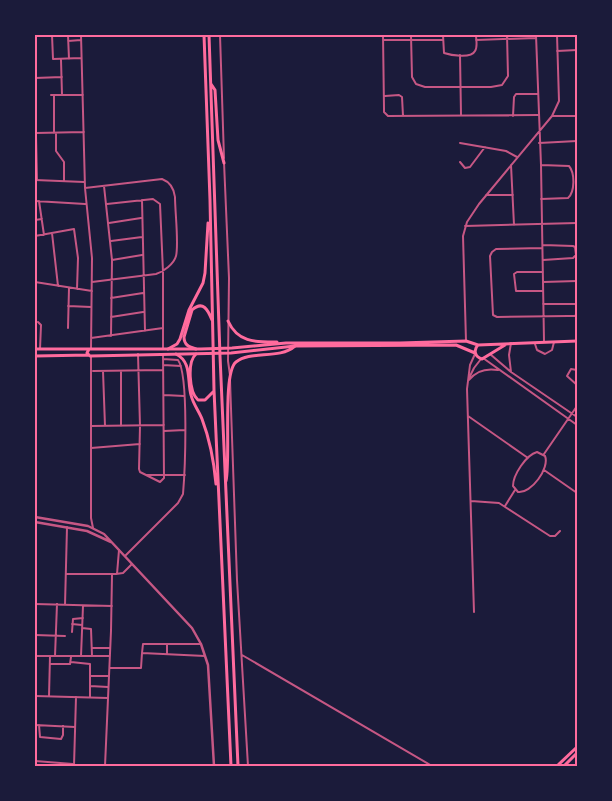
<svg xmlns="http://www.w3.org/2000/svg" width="612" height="801" font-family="Arial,sans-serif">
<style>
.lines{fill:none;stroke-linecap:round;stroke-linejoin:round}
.minor{stroke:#c65784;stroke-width:2}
.tertiary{stroke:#c65784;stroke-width:2.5}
.secondary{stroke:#ff6b9d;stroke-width:3}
.primary{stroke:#ff6b9d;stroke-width:3}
.trunk{stroke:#ff6b9d;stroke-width:3}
.neatline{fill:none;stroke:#ff6b9d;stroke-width:2}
</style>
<rect width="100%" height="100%" fill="#1b1b3a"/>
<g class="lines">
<path class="minor" d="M52,35L53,59L81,58
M68,35L69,59
M81,35L85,188L92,258L91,348
M220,35L224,158
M383,35L384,108V112L388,116L538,115
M411,35L412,77L416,84L425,87H491L502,85L508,76L507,35
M443,35L444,53C450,55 471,59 475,51C478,47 476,40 476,35
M536,35L541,165L544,341
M383,40H443
M476,40L536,38
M68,41L81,40
M557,51L577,50
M460,55L461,115
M61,60L62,95
M35,78L62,77
M35,91L37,180
M51,95H83
M54,95V133
M385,96L399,95L402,97L403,116
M513,116L514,97L516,94H537
M552,116H577
M36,133L84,132
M56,133V151L64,162V181
M460,143L506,151L517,157
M539,143L577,141
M224,162L229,278L228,361L230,375
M460,162L465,168L470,167L485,147
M511,165L514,225
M541,165L569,166C575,173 575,192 568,198L541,199
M35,180L84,182
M104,186L112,260L111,336
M85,188L162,179C170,182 174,189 175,197C175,212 179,244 176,256C174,264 163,272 156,274L92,282
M486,195H513
M142,200L145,331
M35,201L85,204
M39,201L44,235
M107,204L153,199L160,204L163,272V349
M35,220L42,219
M109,223L141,218
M465,226L577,223
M52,233L58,286
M35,236L74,229L78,258L77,289
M111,241L142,237
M542,248L496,249L492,252L490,256L493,315L497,317L568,316H575L577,313
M112,260L142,255
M543,260L573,258L576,255L575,247L573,246L543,245
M35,282L92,291
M543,282L577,281
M542,291H516L514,274L517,272H543
M111,298L143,293
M543,304H575L577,305
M68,306L91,307
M111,317L143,312
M38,322L41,325L40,349
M68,328L69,288
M91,338L163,328
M466,341L463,236L467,222L479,204L552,116L559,101L557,35
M535,344L537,350L545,354L552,350L554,342
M138,354L140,426L139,469L140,472L160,482L164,478L163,354
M490,354L511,372L577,417
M91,356V518L93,528
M483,358L577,425
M163,365L181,366
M577,370L571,369L567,376L577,385
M93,371L163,370
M103,371L105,426
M511,372L509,355L511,343
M469,378L474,368L481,359
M230,380L237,580L248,766
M469,380C476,371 486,368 498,370
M164,395L184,396
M468,416L528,458
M91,426L164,425
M121,426V371
M164,431L185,430
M91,448L140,444
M537,452L545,456C550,468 531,494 518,492L513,486C513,475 526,455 537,452Z
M544,454L577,406
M544,470L577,493
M147,475H185
M471,501L499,503L550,536H555L560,531
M505,506L515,490
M125,556L178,503L183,494C185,471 189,375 178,360L163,359
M66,574H116L123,573L132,564
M117,574L119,550
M35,604L112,606
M65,605L67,527
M474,612L467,389L470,365L475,354
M72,624L82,625
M82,628L91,629L92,656
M72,632L73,619L83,618
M35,635L65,636
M92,648H109
M142,653L143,644H201
M167,654V644
M242,655L432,766
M35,656H110
M55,656L57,604
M81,656L83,606
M71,662L90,664V697
M51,664H70L71,657
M110,668H141L142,653L205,656
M91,676H109
M90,686L108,687
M35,696L108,698
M49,696L50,656
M35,725L75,727
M39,725L40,737L61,739L63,735V726
M35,761L73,764
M74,766L76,697
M105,766L111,631L112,575"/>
<path class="tertiary" d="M35,517L88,526L104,534L192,628L201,644L208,665L214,766
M35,522L87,531L111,542"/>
<path class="secondary" d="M228,321C238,343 256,342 277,342
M478,345L577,341
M478,345C473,350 475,357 482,359L505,345
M35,349H201L232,348L286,343H400L466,341L478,345
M89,349L87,353L90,356L231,353L295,346L456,345L475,353
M35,356L89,355"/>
<path class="primary" d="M557,766L577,747
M564,766L577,753"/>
<path class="trunk" d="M204,35L210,200L214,390L231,766
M209,35L220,356L238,766
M211,84L215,90L218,140L224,163
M168,349L177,344L180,339L189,310L203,283L205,273L208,223
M196,349C189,347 184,345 184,337L192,310C203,300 208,310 212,320
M176,354C192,362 187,380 191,395C193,404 199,411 202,419C210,440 214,462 216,484
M196,354C187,362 189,392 198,400H205L214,391
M226,481C231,458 222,373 236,362C251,350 279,360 295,346"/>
</g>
<rect width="612" height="801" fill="none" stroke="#1b1b3a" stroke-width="72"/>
<rect x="36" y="36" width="540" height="729" class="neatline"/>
</svg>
